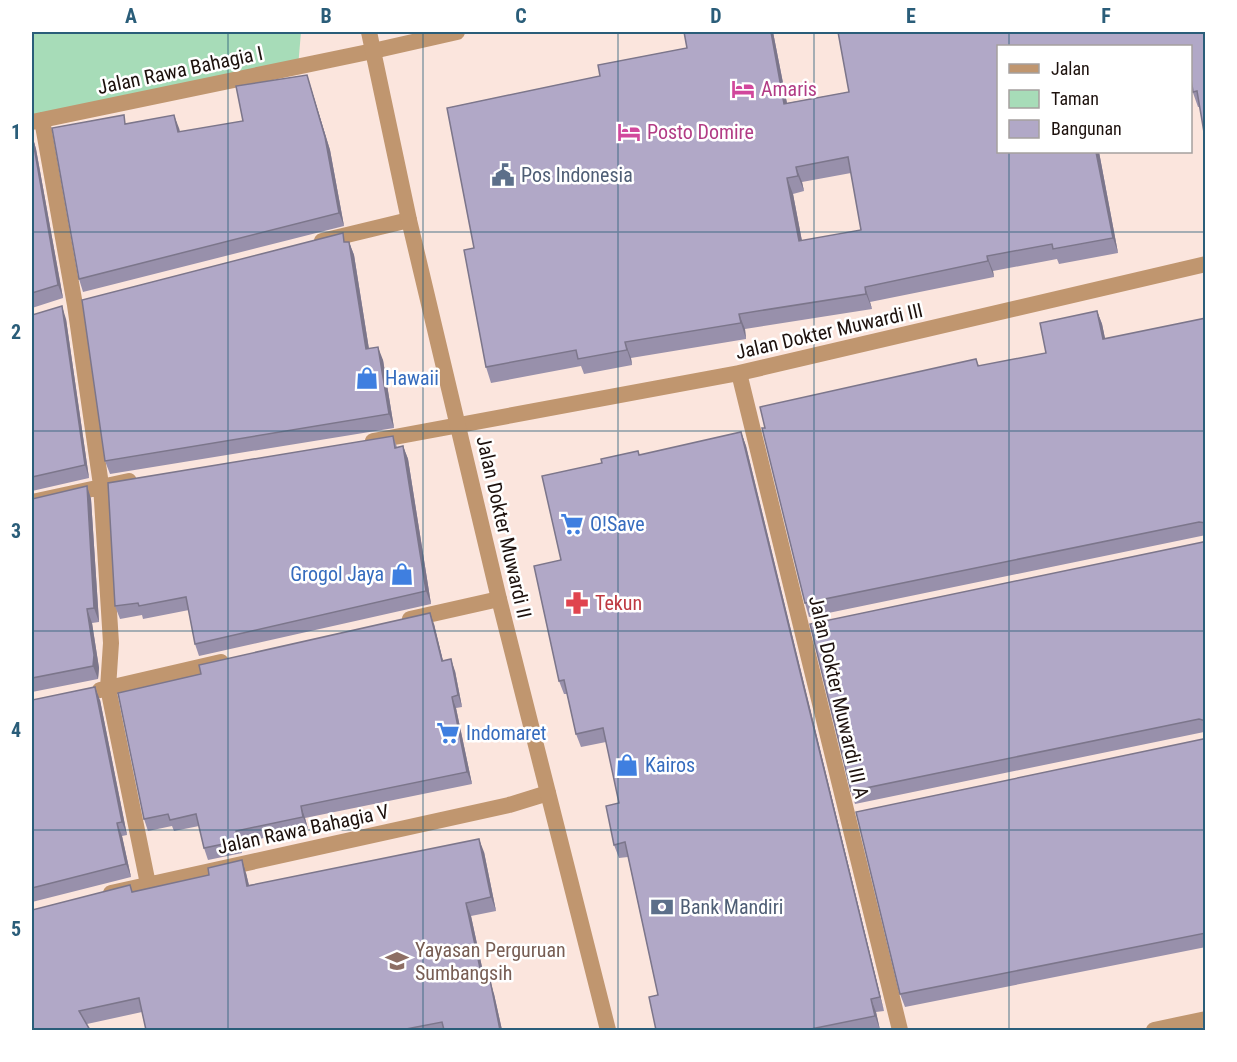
<svg xmlns="http://www.w3.org/2000/svg" width="1237" height="1062" font-family="'Roboto Condensed',sans-serif">
<style>
.green{fill:#a7dcb8}
.lines{fill:none;stroke-linecap:round;stroke-linejoin:round}
.minor{stroke:#c0966f;stroke-width:16}
.tertiary{stroke:#c0966f;stroke-width:16}
.wall{fill:#9890ab;fill-rule:evenodd}
.shaded-wall{fill:#7c768b}
.building{fill:#b1a8c7;stroke:#7c768b;stroke-width:1.5;fill-rule:evenodd}
.grid{fill:none;stroke:#2a5d79;stroke-width:1.5;stroke-opacity:0.55}
.labels{text-anchor:middle;stroke-width:5;stroke-linejoin:round;paint-order:stroke}
.street-label{font-size:20px;fill:#1d110d;stroke:#fff}
.hotel-label{font-size:20px;fill:#b23c85;stroke:#fff;text-anchor:start}
.service-label{font-size:20px;fill:#4e5e75;stroke:#fff;text-anchor:start}
.shop-label{font-size:20px;fill:#366cbe;stroke:#fff;text-anchor:start}
.health-label{font-size:20px;fill:#be3a42;stroke:#fff;text-anchor:start}
.education-label{font-size:20px;fill:#785e54;stroke:#fff;text-anchor:start}
.neatline{fill:none;stroke:#2a5d79;stroke-width:2}
.grid-label{font-size:20px;text-anchor:middle;font-weight:bold;fill:#2a5d79}
</style>
<rect width="100%" height="100%" fill="#fbe5dd"/>
<path class="green" d="M32,32H301L298,67L32,118Z"/>
<g class="lines">
<path class="minor" d="M42,120L75,305L101,485L111,643L108,688L148,884
M32,122L373,51
M322,241L409,220
M739,373L900,1030
M373,441L739,373L1206,264
M32,502L129,481
M410,619L499,599
M100,690L221,662
M111,893L509,805L548,793"/>
<path class="tertiary" d="M369,32L409,220L499,599L608,1030
M373,51L457,32
M1154,1030L1206,1019"/>
</g>
<path class="wall" d="M684,32H773L787,103L849,92L838,32H1206V144L1200,107H1198L1192,90H1191V46H999V152H1099L1118,253L1059,264L1057,259L993,271L994,277L870,302L872,309L745,329L746,339L631,358L632,365L584,374L581,366L491,383L486,367L464,250L474,248L447,108L600,76L598,65L687,48ZM851,173L861,230L802,241L793,194L804,191L802,182Z
M311,88L330,150L344,226L83,292L79,279L127,123L179,128L180,132L243,121Z
M32,135L36,149L63,298L32,308Z
M346,242H349L354,255L369,349L383,360L394,428L110,474L105,461Z
M1097,311L1102,324L1105,339L1206,318V535L809,617L805,603L976,359L979,366L1046,353Z
M32,315L66,319L89,478L32,491Z
M741,432L746,446L884,1011L876,1012L880,1030H656L658,995L628,857L619,858L614,845L619,803L606,742L581,747L576,734L567,694H564L559,681L561,560L602,463L638,451L639,455Z
M393,436L397,447L403,446L408,459L431,604L199,656L195,644L189,610L143,619L142,615L120,619L115,606Z
M87,486L91,499L99,622L92,623L99,668L98,679L32,692V499Z
M1206,540V732H1204L855,804L851,791Z
M434,624L443,661L455,671L462,707L456,708L472,784L305,818L308,829L240,843L242,853L208,860L204,848L199,826L174,831L172,826L148,831L144,819Z
M32,700H100L127,835L122,836L131,877L32,902Z
M1206,737V947L905,1007L900,994Z
M484,852L496,911L471,916L485,981L494,994L502,1030H146L142,1012L87,1024L32,1030L133,892L246,873L249,885Z"/>
<path class="shaded-wall" d="M771,32H773L790,119L784,104Z
M307,75L330,150L344,226L339,213Z
M174,115L179,128L182,146L178,132Z
M32,135L36,149L63,298L58,285Z
M1096,152H1099L1118,253L1113,238Z
M796,167L802,182L804,191L798,176Z
M787,178L793,194L805,257L799,241Z
M349,242L354,255L371,362L366,349Z
M987,256L993,271L994,277L988,261Z
M865,287L870,302L872,309L866,294Z
M62,306L66,319L89,478L85,465Z
M1097,311L1102,324L1108,352L1103,339Z
M739,314L745,329L746,339L741,323Z
M625,342L631,358L632,365L627,350Z
M378,347L383,360L394,428L389,414Z
M741,432L746,446L884,1011L880,997Z
M403,446L408,459L431,604L426,591Z
M87,486L91,499L99,622L94,608Z
M87,609L92,623L99,668L98,679L93,666Z
M430,613L434,624L446,673L442,661Z
M451,659L455,671L462,707L458,695Z
M95,687L100,700L127,835L122,822Z
M452,697L456,708L472,784L467,772Z
M301,806L305,818L308,829L303,817Z
M117,823L122,836L131,877L126,864Z
M236,831L240,843L242,853L238,841Z
M479,839L484,852L496,911L491,897Z
M242,860L246,873L252,899L247,886Z
M466,903L471,916L488,995L483,982Z
M490,980L494,994L502,1030H500Z
M871,999L876,1012L880,1030L875,1016Z"/>
<path class="building" d="M684,32H771L784,104L849,92L838,32H1206V144L1197,91L1193,92L1191,78V46H999V152H1096L1113,238L1053,249L1052,244L987,256L988,261L865,287L866,294L739,314L741,323L625,342L627,350L578,359L576,350L486,367L464,250L474,248L447,108L600,76L598,65L687,48ZM848,157L861,230L799,241L787,178L798,176L796,167Z
M307,75L325,137L339,213L79,279L52,128L124,115L125,124L174,115L178,132L243,121L236,86Z
M32,135L58,285L32,293Z
M343,233L344,242H349L366,349L378,347L389,414L105,461L82,300Z
M62,306L85,465L32,477V315Z
M1097,311L1103,339L1206,318V523L1199,522L805,603L762,428H765L760,407L976,359L978,366L1046,353L1040,323Z
M741,432L880,997L871,999L875,1016L806,1030H656L649,997L658,995L625,842L614,845L606,806L619,803L603,728L576,734L564,680L559,681L534,566L561,560L542,476L602,463L601,459L638,451L639,455Z
M393,436L395,448L403,446L426,591L195,644L186,597L139,606L138,603L115,606L108,483Z
M87,486L94,608L87,609L94,655L93,666L32,678V499Z
M1206,540V721L1199,719L851,791L810,624L1203,542Z
M430,613L442,661L451,659L458,695L452,697L467,772L301,806L303,817L236,831L238,841L204,848L196,814L170,820L168,814L144,819L118,693L201,674L199,665Z
M95,687L122,822L117,823L126,864L32,888V700Z
M1206,737V933L900,994L856,812L1203,739Z
M479,839L491,897L466,903L483,982L490,980L500,1030H444L442,1022L401,1030H146L139,998L79,1011L90,1030H32V910L130,885L132,892L209,875L208,868L242,860L247,886Z"/>
<path class="grid" d="M228,32V1030M423,32V1030M618,32V1030M814,32V1030M1009,32V46M1009,152V1030M32,232H1206M32,431H1206M32,631H1206M32,830H1206"/>
<defs>
<g id="hotel-bare" transform="scale(1.8)"><path d="M-6-4.5h1.5V1H6V5H4.5V3h-9V5H-6ZM-4 0a1.8 1.8 0 1 1 3.6 0ZM.5 0V-2.5h3Q6-2.5 6 0Z" fill="#d1479c" stroke="#fff" stroke-width="2.5" paint-order="stroke"/></g>
<g id="civic-bare" transform="scale(1.8)"><path d="M-.6-6.5H3V-4.5H.6V-3L4-1V1h2V6H-6V1h2V-1L-.6-3ZM-1.2 2.5V6h2.4V2.5Z" fill="#5c6f8a" stroke="#fff" stroke-width="2.5" paint-order="stroke"/></g>
<g id="shop-bare" transform="scale(1.8)"><path d="M-5-2.5h2.3a2.7 3.5 0 0 1 5.4 0H5L5.5 6h-11ZM-1.5-2.5h3a1.5 2.3 0 0 0-3 0Z" fill="#3f7fe0" stroke="#fff" stroke-width="2.5" paint-order="stroke"/></g>
<g id="supermarket-bare" transform="scale(1.8)"><path d="M-6-5.5h2.5l.6 2H6L4.5 2H-2.5L-4.4-4H-6ZM-1.5 3.2a1.3 1.3 0 1 0 .1 0ZM3 3.2a1.3 1.3 0 1 0 .1 0Z" fill="#3f7fe0" stroke="#fff" stroke-width="2.5" paint-order="stroke"/></g>
<g id="pharmacy-bare" transform="scale(1.8)"><path d="M-2-6h4v4h4v4h-4v4h-4v-4h-4v-4h4Z" fill="#e0444e" stroke="#fff" stroke-width="2.5" paint-order="stroke"/></g>
<g id="bank-bare" transform="scale(1.8)"><path d="M-6-4H6V4H-6ZM0-2.3a2.3 2.3 0 1 0 0 4.6a2.3 2.3 0 1 0 0-4.6Z" fill="#5c6f8a" stroke="#fff" stroke-width="2.5" paint-order="stroke"/></g>
<g id="school-bare" transform="scale(1.8)"><path d="M0-5L7-2L0 1L-7-2ZM-4 1L0 2.5L4 1V4Q0 6-4 4Z" fill="#8d6e63" stroke="#fff" stroke-width="2.5" paint-order="stroke"/></g>
</defs>
<g fill-rule="evenodd">
<use href="#hotel-bare" x="743" y="89"/>
<use href="#hotel-bare" x="629" y="132"/>
<use href="#civic-bare" x="503" y="175"/>
<use href="#shop-bare" x="367" y="378"/>
<use href="#supermarket-bare" x="572" y="524"/>
<use href="#shop-bare" x="402" y="574"/>
<use href="#pharmacy-bare" x="577" y="603"/>
<use href="#supermarket-bare" x="448" y="733"/>
<use href="#shop-bare" x="627" y="765"/>
<use href="#bank-bare" x="662" y="907"/>
<use href="#school-bare" x="397" y="961"/>
</g>
<g class="labels">
<g class="street-label">
<text transform="translate(180 70) rotate(-12)" y="7">Jalan Rawa Bahagia I</text>
<text transform="translate(829 331) rotate(-13)" y="7">Jalan Dokter Muwardi III</text>
<text transform="translate(504 527) rotate(77)" y="7">Jalan Dokter Muwardi II</text>
<text transform="translate(839 697) rotate(77)" y="7">Jalan Dokter Muwardi III A</text>
<text transform="translate(303 829) rotate(-12)" y="7">Jalan Rawa Bahagia V</text>
</g>
<g class="hotel-label">
<text x="761" y="96">Amaris</text>
<text x="647" y="139">Posto Domire</text>
</g>
<g class="service-label">
<text x="521" y="182">Pos Indonesia</text>
<text x="680" y="914">Bank Mandiri</text>
</g>
<g class="shop-label">
<text x="385" y="385">Hawaii</text>
<text x="590" y="531">O!Save</text>
<text x="384" y="581" text-anchor="end">Grogol Jaya</text>
<text x="466" y="740">Indomaret</text>
<text x="645" y="772">Kairos</text>
</g>
<g class="health-label">
<text x="595" y="610">Tekun</text>
</g>
<g class="education-label">
<text x="415" y="957">Yayasan Perguruan<tspan x="415" dy="23">Sumbangsih</tspan></text>
</g>
</g>
<rect width="1237" height="1062" fill="none" stroke="#ffffff" stroke-width="66"/>
<rect x="997" y="45" width="195" height="108" fill="#ffffff" stroke="#a5a09e" stroke-width="1.5"/>
<rect x="1009" y="64" width="30" height="9" fill="#c0966f" stroke="#a5a09e" stroke-width="1.5"/>
<text x="1051" y="75" font-size="18" fill="#1d110d">Jalan</text>
<rect x="1009" y="90" width="30" height="18" fill="#a7dcb8" stroke="#a5a09e" stroke-width="1.5"/>
<text x="1051" y="105" font-size="18" fill="#1d110d">Taman</text>
<rect x="1009" y="120" width="30" height="18" fill="#b1a8c7" stroke="#a5a09e" stroke-width="1.5"/>
<text x="1051" y="135" font-size="18" fill="#1d110d">Bangunan</text>
<rect x="33" y="33" width="1171" height="996" class="neatline"/>
<g class="grid-label">
<text x="131" y="23">A</text>
<text x="326" y="23">B</text>
<text x="521" y="23">C</text>
<text x="716" y="23">D</text>
<text x="911" y="23">E</text>
<text x="1106" y="23">F</text>
<text x="16" y="139">1</text>
<text x="16" y="339">2</text>
<text x="16" y="538">3</text>
<text x="16" y="737">4</text>
<text x="16" y="936">5</text>
</g>
</svg>
